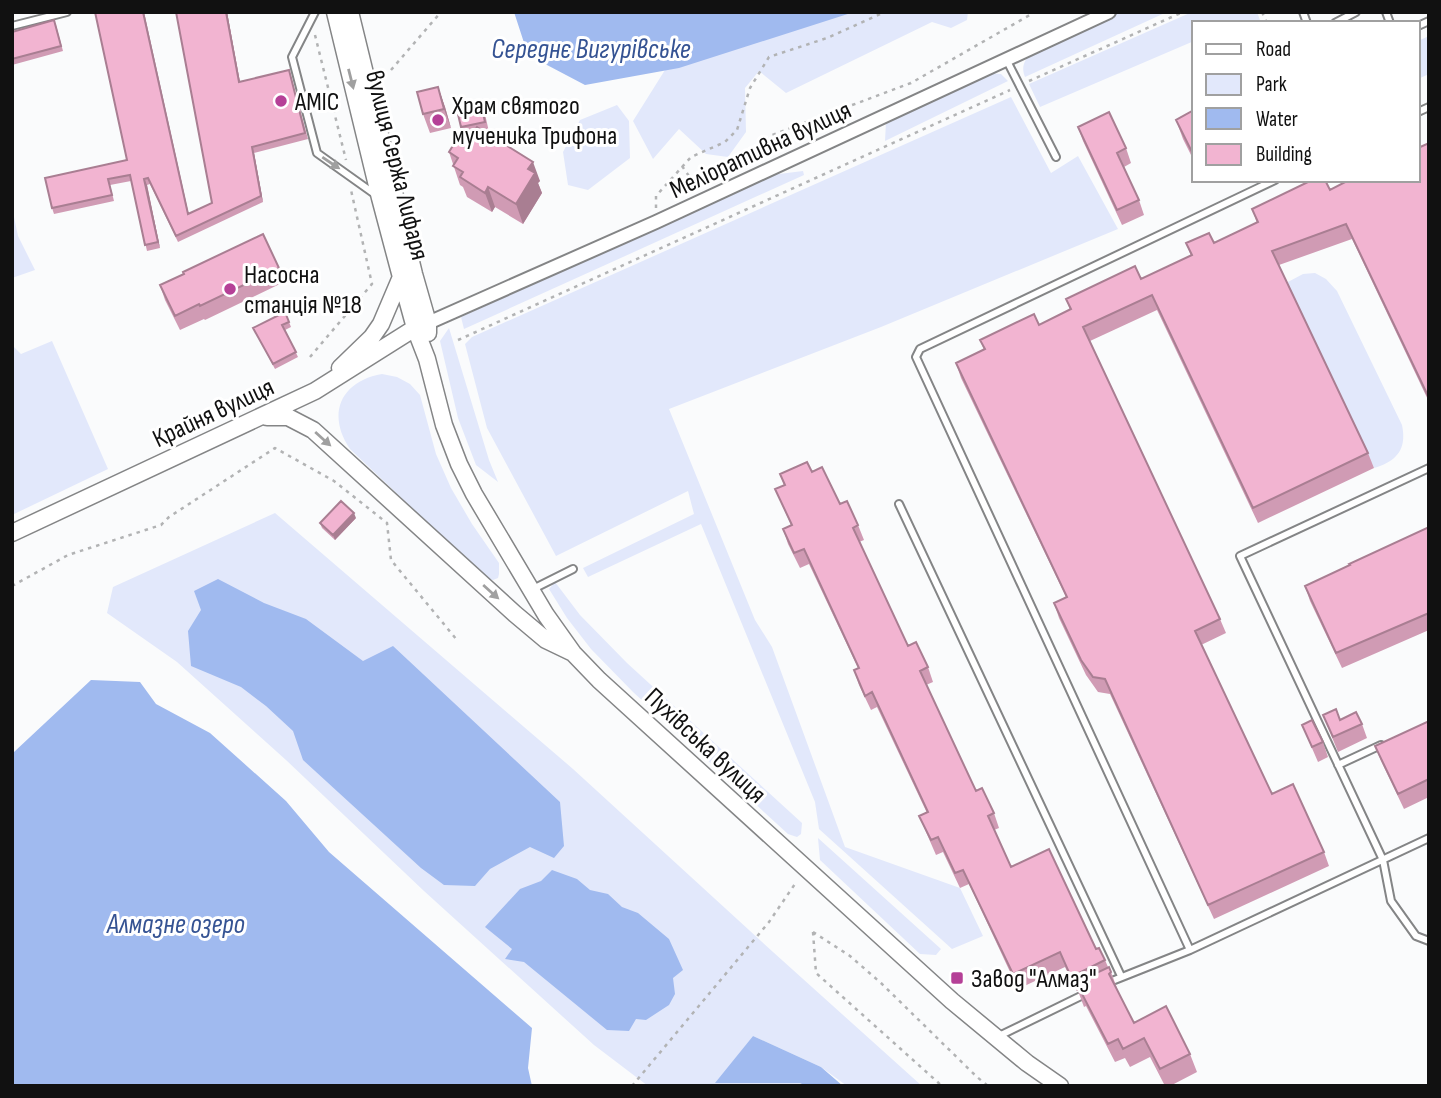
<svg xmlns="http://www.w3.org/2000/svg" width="1441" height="1098" font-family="'Sofia Sans Condensed',sans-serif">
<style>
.green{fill:#e2e8fb}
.water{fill:#a0baef}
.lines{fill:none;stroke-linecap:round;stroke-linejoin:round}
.service-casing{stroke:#848586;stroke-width:10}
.minor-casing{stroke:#848586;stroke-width:16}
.tertiary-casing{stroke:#848586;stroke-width:19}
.path{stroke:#b2b3b4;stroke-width:2.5;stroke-dasharray:3.5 5;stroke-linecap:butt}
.service{stroke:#fff;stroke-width:6}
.minor{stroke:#fff;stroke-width:12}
.tertiary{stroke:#fff;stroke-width:16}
.wall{fill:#d09bb4}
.shaded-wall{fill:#a97e92}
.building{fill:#f2b4d1;stroke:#a97e92;stroke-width:2}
.oneway{fill:#a0a0a0}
.poi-dot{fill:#b54097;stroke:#fff;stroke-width:2.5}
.labels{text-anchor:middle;stroke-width:6;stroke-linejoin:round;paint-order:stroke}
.poi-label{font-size:26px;fill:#111;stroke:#fff;text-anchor:start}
.street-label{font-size:26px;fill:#111;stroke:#fff}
.water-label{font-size:28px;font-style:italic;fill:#355393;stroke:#fff}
</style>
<rect width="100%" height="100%" fill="#fafbfc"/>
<path class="green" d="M807,12H968L967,20L951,28L932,22L786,93L759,71L745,88L746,132L728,157L706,154L679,129L653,159L633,121L670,62Z
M1120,12H1167L1025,77C1021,67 1024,61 1031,53Z
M1192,12H1257L1261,23H1194V41L1040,107L1029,84Z
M1429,36V74L1418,79V41Z
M988,73L1001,74L1008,81L885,141L886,122Z
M1011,97L1051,173L1078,156L1118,229L881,327L669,409L755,620L772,647L845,847L960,888L983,936L952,949L819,829L815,802L701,524L588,577L583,568L694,514L688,491L556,556L487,428L465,344L472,337Z
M617,105L629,121L630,158L588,190L568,185L563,152L580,120Z
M803,171L804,175L464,329L461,317L771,175Z
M12,217H14L18,236L35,270L12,278Z
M1315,273L1326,279L1337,291L1402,425C1407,449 1397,461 1374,468L1286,283L1303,274Z
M449,328L489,460L498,482L476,465L458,418L440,341Z
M52,341L108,469L12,515V345L21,354Z
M382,374L397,377L410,384L420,395L436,454L451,488L472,524L499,563V574L498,578L493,580L486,578L350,449C326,414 341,381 382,374Z
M275,513L573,769L773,952L922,1086H847L821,1067L753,1036L716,1083H800L805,1086H648L594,1045L424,891L286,760L177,662L107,613L113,587Z
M555,582L580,615L627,663L802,823L801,834L797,837L788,834L633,692L591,649L567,618L549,589Z
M818,838L941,949L936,955L920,954L820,860Z"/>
<path class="water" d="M514,12H854L679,68L585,85L528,55Z
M218,579L264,603L306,619L363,661L393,646L560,802L564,846L554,858L530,847L490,869L475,886L444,885L421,868L303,760L293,731L266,706L241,687L191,666L188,631L201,610L194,591Z
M91,680L140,682L156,704L210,733L286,801L329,852L532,1028L528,1068L532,1086H12V752H14Z
M552,870L577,879L590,890L608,894L622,907L638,913L669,939L683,970L673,978L675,994L669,1005L646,1020L636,1019L629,1031L607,1030L524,962L505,959L512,949L485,927L520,889L541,881Z
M753,1036L821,1067L843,1086H806L800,1083H715Z"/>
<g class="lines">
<g class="service-casing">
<path id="service" d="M315,12L292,57L317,153L376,195
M1303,12L1307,23
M1386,12L1390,23
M1335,23L1356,12
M12,26L67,12
M1418,26L1429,21
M1006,59L1056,157
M1418,112L1429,107
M1429,468L1240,556L1383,860L1391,901L1416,936L1429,941
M899,504L1121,976
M533,589L573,569
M1338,765L1381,745
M1190,950L916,357L920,349L1275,180
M1107,983L1190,950L1429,838
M997,1037L1085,994"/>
</g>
<g class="minor-casing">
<path id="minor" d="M428,323L656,222L1109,12"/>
</g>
<g class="tertiary-casing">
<path id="tertiary" d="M335,12L380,198L401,277L415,328L427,359L444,425L459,464L474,494L546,615L573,653L599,680L952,1001L1027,1063L1060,1086
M350,12L414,274L428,323V333
M340,368L372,337L381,324L401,277
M267,417H288L313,430L515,614L546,640L571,652
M12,533L315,391L415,328L428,323"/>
</g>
<path class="path" d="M1262,12L1267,23
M315,35L346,160
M391,70L441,12
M1029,81L1183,12
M682,166L691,179L720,173L759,147L772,135L911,83L1035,12
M656,208V196L691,157L725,142L737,130L750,88L769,57L827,38L885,12
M458,340L1010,90
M310,357L372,284L351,190
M12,586L68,555L161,525L169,517L275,448L334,481L387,523L391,560L457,640
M813,932L850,956L881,983L977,1077L988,1086
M813,932L816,973L942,1086
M632,1086L769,922L797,881"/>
<use href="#service" class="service"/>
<use href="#minor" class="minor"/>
<use href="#tertiary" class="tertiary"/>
</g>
<path class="wall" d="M227,12L240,82L291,76L308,139L254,153L263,202L178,242L150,184L147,185L160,248L147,251L131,181L110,185L114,201L54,214L52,208L127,160L189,214L212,203Z
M56,25L63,51L12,65V32Z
M438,87L445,107L451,128L430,133L423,114Z
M1194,110V161L1183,139L1176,120Z
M485,114L489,132H485L540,181L538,183L542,193L523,224L495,207L492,212L467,197L463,187L460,185L449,152L466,144L471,136L465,137L461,127Z
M1078,127L1126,148L1131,163L1124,167L1139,200L1144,215L1122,225L1083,141Z
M1429,143V402L1352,239L1279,265L1368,453L1374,468L1258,523L1157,310L1090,341L1220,619L1226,633L1201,645L1272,794L1324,852L1329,866L1214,919L1110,694L1098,692L1086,675L1059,618L1054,603L1066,597L961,378L956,363L984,350L980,340L1039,325L1070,310L1066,299L1141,279L1191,256L1186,243H1214L1257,223L1252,209L1330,190Z
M279,268L284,282L205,320L204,319L180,330L165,300L160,285Z
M289,322L291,327L285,330L298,357L275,369L253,328Z
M812,472L858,525L864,540L859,542L908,646L928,667L933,682L926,685L976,791L994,813L999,828L994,830L1011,867L1096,949L1105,960L1108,967L1111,972L1118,991L1134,1023L1190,1054L1197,1072L1170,1086H1165L1150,1057L1130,1067L1125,1058L1115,1062L1086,1006L1084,1007L1078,991H1077L1065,967L1018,989L969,884L960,888L943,852L936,855L919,816L927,813L877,707L871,710L859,685L854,670L858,668L809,564L800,568L788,544L783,529L791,525L775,489L784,485L780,474Z
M356,518L335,540L322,528L320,523Z
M1429,527V630L1342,668L1310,601L1305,586Z
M1323,715L1362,724L1367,738L1338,752Z
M1429,721V797L1404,809L1381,761L1375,746Z
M1302,725L1323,742L1328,757L1318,762Z"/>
<path class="shaded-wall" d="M143,12H144L190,220L188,214Z
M226,12H227L241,88L239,82Z
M438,87L445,107L451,128L444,109Z
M252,147L254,153L263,202L261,196Z
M533,162L540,181L538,183L542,193L523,224L516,204L528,169Z
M144,179L147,185L160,248L158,242Z
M488,187L495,207L492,212L485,193Z
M354,513L356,518L335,540L333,535Z"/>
<path class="building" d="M95,12H143L188,214L212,203L176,12H226L239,82L289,70L305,133L252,147L261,196L176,236L148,178L144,179L158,242L145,245L130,175L108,179L112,195L52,208L45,178L127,160Z
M54,20L61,46L12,59V32Z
M438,87L444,109L423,114L417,92Z
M481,104L485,122L461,127L457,110Z
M1194,110V156L1176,120Z
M1109,112L1126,148L1117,153L1139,200L1117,210L1078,127Z
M477,127L533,162L528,169L535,173L516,204L488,187L485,193L460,177L463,172L453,166L458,158L449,152L457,139L466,144Z
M1429,143V398L1346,224L1272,251L1368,453L1253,508L1152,295L1083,327L1220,619L1195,631L1272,794L1293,784L1324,852L1208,905L1105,679L1093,677L1081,660L1054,603L1067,597L956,363L985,349L980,340L1034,314L1039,325L1071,309L1066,299L1135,266L1141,279L1192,255L1186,243L1209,233L1214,243L1258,222L1252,209L1312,180H1325L1330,190L1349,180H1418V148Z
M263,234L279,268L200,306L199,304L175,316L160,285L184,274L183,272Z
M285,312L289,322L282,325L296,352L273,364L253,328Z
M807,462L812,472L822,467L840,504L847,501L858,525L853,528L908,646L916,642L928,667L920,671L976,791L982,788L994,813L988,816L1011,867L1049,849L1096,949L1099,948L1105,960L1071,977L1060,952L1013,974L963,870L955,873L938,837L931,840L919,816L928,812L872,692L865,696L854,670L859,668L804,549L794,553L783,529L792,525L775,489L785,485L780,474Z
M341,501L354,513L333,535L320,523Z
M1429,527V613L1336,653L1305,586L1350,565L1349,564Z
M1336,709L1340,720L1356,712L1362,724L1333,737L1323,715Z
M1312,720L1323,742L1312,747L1302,725Z
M1429,721V779L1398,794L1375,746Z
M1109,967L1111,972L1109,974L1134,1023L1166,1006L1190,1054L1160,1069L1144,1038L1123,1049L1118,1039L1108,1044L1079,988L1077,989L1075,983Z"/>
<defs><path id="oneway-solid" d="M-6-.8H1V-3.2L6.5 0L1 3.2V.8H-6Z" transform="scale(1.75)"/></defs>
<g class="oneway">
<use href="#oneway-solid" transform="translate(351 79) rotate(76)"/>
<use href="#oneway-solid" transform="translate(331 163) rotate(34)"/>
<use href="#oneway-solid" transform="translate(323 439) rotate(42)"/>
<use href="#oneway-solid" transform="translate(491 592) rotate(42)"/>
</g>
<g class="poi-dot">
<circle cx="281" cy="101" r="7"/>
<circle cx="438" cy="120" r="7"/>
<circle cx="230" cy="289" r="7"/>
<rect x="950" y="971" width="14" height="14" rx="3.5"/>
</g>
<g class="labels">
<g class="poi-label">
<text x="295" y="110">AMIC</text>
<text x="452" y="114">Храм святого<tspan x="452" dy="30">мученика Трифона</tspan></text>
<text x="244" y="283">Насосна<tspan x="244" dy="30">станція №18</tspan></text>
<text x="971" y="987">Завод "Алмаз"</text>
</g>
<g class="street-label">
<text transform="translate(760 149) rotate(-25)" y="9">Меліоративна вулиця</text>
<text transform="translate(398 165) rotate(76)" y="9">вулиця Сержа Лифаря</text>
<text transform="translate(213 412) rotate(-25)" y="9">Крайня вулиця</text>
<text transform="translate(706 745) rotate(43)" y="9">Пухівська вулиця</text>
</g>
<g class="water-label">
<text x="591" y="58">Середнє Вигурівське</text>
<text x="176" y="933">Алмазне озеро</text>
</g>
</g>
<rect width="1441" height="1098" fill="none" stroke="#111111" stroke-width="28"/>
<rect x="1192" y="21" width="228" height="161" fill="#ffffff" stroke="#a0a0a0" stroke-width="2"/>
<rect x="1206" y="44" width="35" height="10" fill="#ffffff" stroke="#a0a0a0" stroke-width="2"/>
<text x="1256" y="56" font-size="21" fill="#111111">Road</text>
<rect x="1206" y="74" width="35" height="21" fill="#e2e8fb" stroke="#a0a0a0" stroke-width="2"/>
<text x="1256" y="91" font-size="21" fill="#111111">Park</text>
<rect x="1206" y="108" width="35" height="21" fill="#a0baef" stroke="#a0a0a0" stroke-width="2"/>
<text x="1256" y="126" font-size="21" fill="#111111">Water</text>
<rect x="1206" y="144" width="35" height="21" fill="#f2b4d1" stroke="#a0a0a0" stroke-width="2"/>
<text x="1256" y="161" font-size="21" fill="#111111">Building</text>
</svg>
